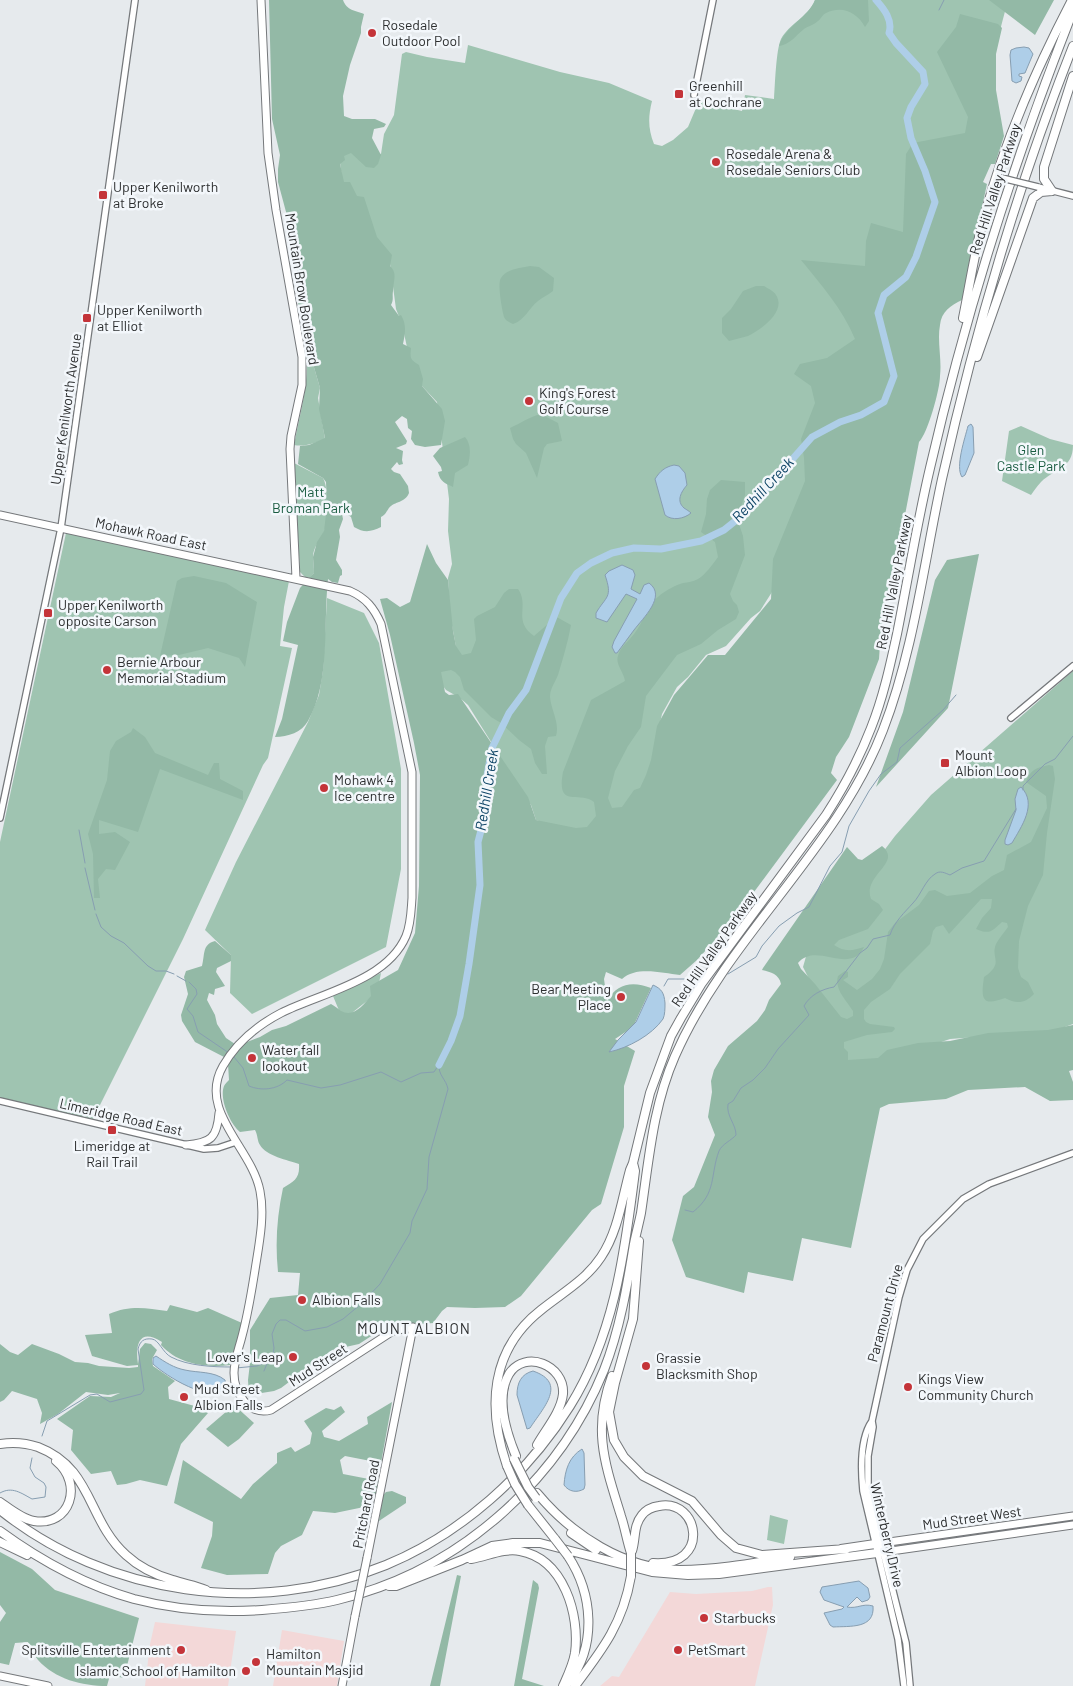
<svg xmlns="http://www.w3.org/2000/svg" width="1073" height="1686" font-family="Barlow,sans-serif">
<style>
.commercial{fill:#f3d8d8}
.green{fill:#9fc4b1}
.forest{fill:#93b9a6}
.water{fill:#aecee8;stroke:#879eb1}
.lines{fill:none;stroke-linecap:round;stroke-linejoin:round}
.stream{stroke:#879eb1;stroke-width:1}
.river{stroke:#aecee8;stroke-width:7}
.minor-casing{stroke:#75787b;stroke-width:8}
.major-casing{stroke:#75787b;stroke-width:9}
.highway-casing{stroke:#75787b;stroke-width:10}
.minor{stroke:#fff;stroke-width:5.5}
.major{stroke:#fff;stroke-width:7}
.highway{stroke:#fff;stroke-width:8}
.minor-bridge-casing{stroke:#75787b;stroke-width:8;stroke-linecap:butt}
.major-bridge-casing{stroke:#75787b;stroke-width:9;stroke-linecap:butt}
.highway-bridge-casing{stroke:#75787b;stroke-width:10;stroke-linecap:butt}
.minor-bridge{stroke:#fff;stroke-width:5.5}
.major-bridge{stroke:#fff;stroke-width:7}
.highway-bridge{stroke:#fff;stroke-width:8}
.poi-dot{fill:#c43439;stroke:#f3f7fb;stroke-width:2}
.labels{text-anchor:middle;stroke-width:5;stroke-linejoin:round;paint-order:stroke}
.poi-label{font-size:14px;fill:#2d2f30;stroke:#f3f7fb;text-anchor:start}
.street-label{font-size:14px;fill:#2d2f30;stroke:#f3f7fb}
.park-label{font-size:14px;fill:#1a5c41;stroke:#f3f7fb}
.water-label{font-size:15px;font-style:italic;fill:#0c4365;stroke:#f3f7fb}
.neighbourhood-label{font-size:15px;letter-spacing:1px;fill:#2d2f30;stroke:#f3f7fb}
</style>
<rect width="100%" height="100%" fill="#e6eaed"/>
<path class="commercial" d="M768,1587H772L773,1605L755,1686H600L612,1676L619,1677L670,1592L696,1594L752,1591Z
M155,1622L236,1631L228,1686H145L150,1644Z
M282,1630L344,1641L337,1686H273Z"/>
<path class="green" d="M815,0H1008L979,110L855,343L772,592L760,611L751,618L726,646L706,655L688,677L677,687L662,714L652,760L641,796C629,804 607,821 594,826C578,832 551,826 536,820L531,805L503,764L493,745L468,705L460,698L446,690L440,682L439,663L457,652L450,615L448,578L452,564L448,531L449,499L437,402L421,385L408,352L402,324L396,309L390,264L352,255L339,155L355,148L381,154L384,134L394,115L402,54L406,52L427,57L465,63L468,45L560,72L609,83L652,101C648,117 648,129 654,144L662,146L673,140L688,127L699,101L742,111L745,95L774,99C775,85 776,50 781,39C789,24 809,16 815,0Z
M303,333H304L320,388L318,398L325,439C315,443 305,447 294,445C299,418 307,391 307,364C307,354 304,343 303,333Z
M1021,426L1050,439L1073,445C1073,469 1055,468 1041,482C1037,486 1034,491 1031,495L1002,481L1009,431Z
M294,463L323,478C329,488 328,521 324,532C320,541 313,547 313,557C313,562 314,568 314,573L310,578L305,577L300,572Z
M66,533L289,581L284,607L280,646L292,648L268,758L263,765L183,939L93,1119L0,1099V842Z
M327,598L364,613L379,643L401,769V869L386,947L252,1014L230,993L231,955L205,930L236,862L308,722L319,695L323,670Z
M1073,671V1024L1054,1031L950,1039L882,1062L844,1066L827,1015L803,967L807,953L895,836L931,795Z
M381,973L377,993L343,1020L333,996Z
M770,1515L788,1520L784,1544L767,1540Z"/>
<path class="forest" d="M269,0H343C347,11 355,10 364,14L361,27V33L350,65L343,96L344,116L352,119H375L386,124L384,127L374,129L372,138L381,155L378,164L374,168L366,167L351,153L344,156L345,160L340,164L344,182H350L357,196L364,197L377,237L392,255L390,266C398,273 393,282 393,291C392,297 394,299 391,305L399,316L401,315C407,325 405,334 403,344L411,348C410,359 410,359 419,365L423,379L422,386L442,409L445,421L441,445L425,447L415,445L411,439L412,431L408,428L407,419L402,416L395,422L407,441L406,444L396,448L403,451L402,460L403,464L399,465L397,462L391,469L394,472L400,474L408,486L409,493C405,503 395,501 389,508C386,512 386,514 381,517V527C371,532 364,533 354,527L351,517L345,513L342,514L343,519L339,530L340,537L336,560L342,570V575L340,576L338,583L332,582L328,579C323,624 331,681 308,721C302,732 288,737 275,737L282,719L298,645L283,641L287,622L300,588L314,573L313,557L317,542L324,531L327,506L326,482L323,478L298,464L300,446L309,445L325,438L319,409L320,388L304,333L298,302L297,286L298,278L293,238L278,182V169L280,155L272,119Z
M815,0H868L869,21L865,27C857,12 842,5 826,13C822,15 821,19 818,21C814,25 808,26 804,29C795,36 791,44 779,46C785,26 808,18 815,0Z
M989,0H1054L1035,35Z
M960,14L998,24L1002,28L996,54V90L1004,136L995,164H991L983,182L987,184L962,300C951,305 941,312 940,325C937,341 942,359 940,376C940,389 928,433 919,442L900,541C903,552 901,559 894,568L881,629L879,659L849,737L836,757L831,773L837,780L734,919L697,960L680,975C662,973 636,966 622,979L606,972L604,979L607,1001C617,983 633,981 651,988L633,1027L615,1039L635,1051L624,1086V1127L601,1204L592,1210L521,1296L505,1307L475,1308L447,1307L442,1311L433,1323L392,1326L379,1331L359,1344L332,1350L281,1388L274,1391L249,1395L248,1380L250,1363V1330L270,1298L298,1295L300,1273L278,1272C275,1243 277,1216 283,1188C294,1181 300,1179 299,1164C288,1160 266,1156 260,1145C257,1141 258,1135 255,1130L240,1132C230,1124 219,1099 224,1086C225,1084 227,1082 229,1080L228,1064L224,1057L195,1042L182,1021L181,1015L188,994L184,977L186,971L202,966C205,955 202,944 215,941L231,955V961L217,968L216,972L225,986L215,989L214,995L209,993L207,1000L215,1015L217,1024L226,1038L235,1044L247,1042L260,1037L272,1030L286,1026L331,1004C335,1006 338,1009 341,1011C354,1018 364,1004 371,996L370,986L398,970L415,933L419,886L420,775L414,743L390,635L380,599L387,598L400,607L410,602L427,544L436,563L448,580L453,631L456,646L462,655L471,653L476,640L474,619L477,616L495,607L504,593L509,589H518C530,606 512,620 534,636L549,623L553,615L571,625C568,642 563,658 558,675C555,683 550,688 550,697C551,710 560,723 556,736L548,737L545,746L547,774H542L535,763L531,749L519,740L501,723L491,717L464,690L460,677L455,672L451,670L441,672L445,692L449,695L458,694L528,797L536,820L576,828L587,827L596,816L594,802C579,790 556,810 563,772L591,700L625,681C624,672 615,664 618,656C620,647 629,641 634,634C644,622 646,606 659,596C665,591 675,585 683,583C688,582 693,582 698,579C704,576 714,563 718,557L715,542L701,532L706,514L707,499L710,490L721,480L745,482V495L740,510L739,524L743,536L745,555L730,594L733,601L737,605L739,612L736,619L718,630L701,644L677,655L646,696L641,727L628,746L615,771L608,798L612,808L622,807L634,790L640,788L646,775L651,760L657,726L674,695L708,655H725L771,599L773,559L805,481L804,458L801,439L815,403L811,386L794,374L800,364L827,358L855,339C842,308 822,286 801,260L865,266L866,241L871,223L903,232L906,154L913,143L965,133L968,117L937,52L956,27Z
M530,266L539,267L554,278L553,291C548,295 543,297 538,301C529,308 525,320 513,324C509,322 506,321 504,317C502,310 497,283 501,278C506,269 521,268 530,266Z
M756,286H764C767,288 774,291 776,295C787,312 760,330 748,336C742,338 735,339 729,341L722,333V318L731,309L743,291Z
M541,414L558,423L562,441L547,444L544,448L537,478L526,453L516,444L513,439L510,428C521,423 529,417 541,414Z
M465,437C472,445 470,456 468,465L455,473L453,487C445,483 440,482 438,472L442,471L441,467L433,456L440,448Z
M979,554L948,708L876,787L903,712L935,580L947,560Z
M194,576L226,583L257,602L245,667L239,658L208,648L179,655L160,656L177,581L182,578Z
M133,728L145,737L155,753L208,775L214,763H219L220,779L243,791V800L160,769L138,832L99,820V834L115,832L130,842L115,870L106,869L98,879L100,898H94L93,854L88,834L107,780L110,751L116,741L131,732Z
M1049,765L1053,766L1055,779L1047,833L1043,875L1028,906L1019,941L1018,968L1021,977L1028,982L1034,994C1024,1004 1017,1004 1005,998C981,1007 981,998 984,977C1005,962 990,959 996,944C999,938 1004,933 1008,927L1007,923L1002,922C992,931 990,935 976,929L982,918L991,908L992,899H981L949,934L943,925L936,927L933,931L930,944L900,974L890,989L871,1002L864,1010V1019L866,1022L870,1024L894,1027L895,1029L892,1032L867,1035L844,1042V1048L848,1052V1060L878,1058L887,1050L918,1043L950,1041L988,1033L1048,1030L1073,1025V1070L1069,1071L1073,1082V1100L1050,1101L1025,1087L968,1090L946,1099L889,1104L880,1108L851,1248L802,1238L793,1281L748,1272L744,1293L686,1277L672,1240L683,1196L694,1187L715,1135L708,1117L712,1092L711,1081L714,1070L728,1046L757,1021L765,1010L769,1000L781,984C779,974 771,972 762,970L763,968L847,847L858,859L862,860L882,846C903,863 862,875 871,899L879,904L883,910L868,929L839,940L834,945C844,952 852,951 864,947C850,976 816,941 798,963L801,969L815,984L841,1017L847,1019L853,1016V1011C846,1000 834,989 838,976L845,971L848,972V977L843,980L857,990L872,979L880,969L884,959L888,932L895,923L919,905L929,891L935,890L947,896L970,893L992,876L1004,870L1007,855L1031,842L1047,808L1046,796L1026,782C1031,769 1036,768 1049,765Z
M170,1305L197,1312L208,1308L242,1323L230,1365C205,1368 178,1364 161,1345L162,1342C139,1327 135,1345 138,1364L140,1349L145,1343L151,1344L157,1350L152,1359L153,1366L175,1381L168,1387L169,1399L202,1408L208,1413L181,1444L167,1486L140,1480L126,1484L117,1485L111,1471L91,1474L71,1450L73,1430L57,1419L90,1396L111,1397L120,1393L108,1395L86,1392L58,1414L40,1424L42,1413L37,1399L12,1391L4,1400L0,1402V1344L10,1352L18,1355L32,1344L59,1354L75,1362L88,1363L99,1366L129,1368L138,1367V1365L127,1366L92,1356L85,1335L112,1333L109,1314C130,1305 146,1308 167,1311Z
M392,1402L381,1463L345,1456L340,1460L343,1474L379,1481L376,1495H363L364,1507L335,1513L313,1511L302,1535L281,1546L275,1553L268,1574L227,1575L201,1568L212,1536L213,1522L174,1503L183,1460L241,1499L253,1484L277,1463V1453L291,1447L295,1452L310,1444L312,1433L304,1421L326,1408L334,1410L341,1406L345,1412L322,1431L324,1437L339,1441L368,1424L367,1417Z
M234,1405L254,1423L239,1439L228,1447L206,1429Z
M392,1491L406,1497V1503L379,1521L383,1495L386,1492Z
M0,1552L32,1569L55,1590L139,1618L124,1678L110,1675L107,1686C82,1686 55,1679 38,1660C34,1655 31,1648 28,1642L15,1643L9,1665L0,1663V1622L6,1613L0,1605Z
M457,1575L461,1576L440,1686H430Z
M533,1580L538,1584L539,1588L522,1679L544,1686H514Z"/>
<path class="water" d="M1024,47L1029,48L1033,54L1025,73L1019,74V76L1022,77L1021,81L1016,83L1012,81L1010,55L1011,50L1016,48Z
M971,424L973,427L974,453L965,475L962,477C955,467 965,438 968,426Z
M674,465L679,466L685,473L687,485C681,492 676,501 684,508C687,510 689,511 691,513C684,519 672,521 665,515L655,479C660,471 665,467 674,465Z
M622,565L633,570L635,575L631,589L640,594L644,585L649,583C667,596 643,618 634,630C628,638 623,645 617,653H615L612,647L614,641L637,599L626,594L607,622L596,618V613C606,596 613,598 605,575L609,571Z
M1021,787C1038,804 1021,827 1012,843L1008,845L1005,844V840L1016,810L1015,799L1018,789Z
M653,985C662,989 664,993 665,1003C665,1008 665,1015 663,1019C652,1035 628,1048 609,1052L618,1040L636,1022Z
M156,1356C165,1362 174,1368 185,1370C198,1373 214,1371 225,1380L226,1388C210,1404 166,1376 153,1364V1358Z
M533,1371C568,1383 543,1408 530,1428L527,1429L517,1395C517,1383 521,1374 533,1371Z
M582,1449L584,1453L585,1485L584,1489C577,1493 569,1492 564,1485C565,1470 569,1457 582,1449Z
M859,1581L868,1588L870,1597L868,1600L862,1602L857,1597L847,1607C858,1609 862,1603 873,1606C875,1629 850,1626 833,1627L830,1625L824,1613L842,1609L844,1607L824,1600L820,1592L822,1587Z"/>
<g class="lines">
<path class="stream" d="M939,10L944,0
M1023,790V786L1045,764L1055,759L1073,736
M79,830L85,863
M85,868L95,910
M96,914L101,927L111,936L124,943L148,966L156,971H166L174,974
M728,974L756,957L762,946L779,926L797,913L809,907L830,866L842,852L849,826L869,791L881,774L897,762L900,748L943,710L956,695
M177,976L186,981
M189,982L196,989L197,994L187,1009L193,1016L198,1032L229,1053
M664,986L668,979H692
M234,1057L243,1068L249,1086C261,1091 277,1090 287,1080L321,1088L340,1085L381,1072L401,1082L421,1073L434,1072L438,1066
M685,1210L693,1212C717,1193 710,1175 719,1151C722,1144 732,1140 736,1135C736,1124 726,1116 728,1104L733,1101L741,1088L753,1080L765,1068L778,1049L809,1015L804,1006C810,995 822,989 834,987L860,953L867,948L873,939L890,935C894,922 905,912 913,903C921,895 925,880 935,874C940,870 945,873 950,875L962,868L984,861L1016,809
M236,1368L257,1366L268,1361L273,1355L274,1348L272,1334L276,1324L280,1320H286L305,1331L327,1327L343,1319L361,1304L380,1284L410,1233L412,1221L427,1189L429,1157L448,1089C446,1079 438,1075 439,1065
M264,1371L268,1361
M42,1436L47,1421L90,1395L97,1394L110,1402L141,1394L144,1390L138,1349C140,1341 144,1338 152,1339C159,1340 163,1353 171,1357C188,1366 213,1367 232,1367
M0,1493C12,1486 21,1493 32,1499L45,1497L46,1487L44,1483L35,1477L30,1468L32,1458"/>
<path class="river" d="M439,1065L451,1041L460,1016L469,964L480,885L478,842L485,815L486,781L492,748L509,713L526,690L561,598L577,573L591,563L612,553L634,548L661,549L701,541L724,530L744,514L812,437L840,422L861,415L884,402L894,376L878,313L884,295L906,277L916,257L935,202L925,171L911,138L907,118L911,107L925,84L923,72L896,43L889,33C893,20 884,9 876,0"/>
<g class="minor-casing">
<path id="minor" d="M694,95L713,0
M1038,187L1073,196
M1011,718L1073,666
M0,818L61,528L135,0
M0,1101L204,1149L218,1148L236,1142
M872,1421C860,1438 861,1471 863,1491L898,1639L904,1686
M910,1686L906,1643L868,1492V1456L873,1427L872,1421L899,1297L907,1270L923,1239L963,1199L989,1184L1073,1153"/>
</g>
<g class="major-casing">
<path id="major" d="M261,0L268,153L276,210L302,357V385L291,436L290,449L296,578
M0,515L350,591C366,598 374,608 381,624L412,772V898C411,911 411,924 406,936C387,981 321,993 281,1013C258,1025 236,1043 223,1066C197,1111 252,1148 260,1191C265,1216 259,1244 255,1270C251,1295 248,1315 241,1340C238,1351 234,1362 234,1373C234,1393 249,1416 271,1410L393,1331L413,1327L367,1558
M186,1145C211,1143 217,1138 219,1113
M875,1544L1073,1516
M877,1553L1073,1525
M0,1676L48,1686
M342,1686L355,1616"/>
</g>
<g class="highway-casing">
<path id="highway" d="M1052,191L1044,179V167L1073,76
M963,318C970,284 975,248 985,214C1005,140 1036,69 1072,0
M977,357L1033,198L1041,192L1052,191
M639,1241L633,1319L615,1383L609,1412L614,1440L624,1457L643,1476L692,1501L721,1535L736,1548L762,1555L846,1549
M612,1376C592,1430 605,1464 621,1516C625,1528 627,1541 631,1553
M0,1444C13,1442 26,1443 38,1447C93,1468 87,1520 126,1555C139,1567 155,1575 173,1580C184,1584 195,1585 206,1590
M516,1456C506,1432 495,1398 509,1374C525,1349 565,1365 563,1394C561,1412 546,1429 537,1445
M507,1466C487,1408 490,1350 541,1310C562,1293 586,1280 601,1257C618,1232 622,1199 630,1170L633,1163
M537,1493C572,1535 624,1569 680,1570C717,1570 754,1563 790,1557
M0,1502C10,1509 22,1519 34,1521C70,1527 84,1484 56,1461
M528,1505L555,1539
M0,1510C107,1596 259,1617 386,1565C461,1534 527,1475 570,1406C613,1337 624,1258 634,1179L635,1171L633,1163L650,1093L671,1036L681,1018L702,983L826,815C844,787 859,759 871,728C883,698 890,666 897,634C908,579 917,523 930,468C966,312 1014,160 1073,11
M0,1531C41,1561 85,1585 134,1599C176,1610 219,1613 262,1610C287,1608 312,1606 337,1600C456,1572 558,1483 604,1370C620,1329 627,1287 634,1244C636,1234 639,1223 641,1213C649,1159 653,1106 675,1056C727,937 837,850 883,730C914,650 924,562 942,479C975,332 1017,187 1073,46
M571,1533L596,1550
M0,1542L27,1555
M841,1549L875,1544
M632,1551C636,1539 633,1526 642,1515C646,1510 652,1507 659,1506C699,1498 712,1567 653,1563
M568,1556C593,1594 597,1645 569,1682
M471,1559C488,1556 504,1548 520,1551C564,1559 580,1615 575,1653C573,1665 568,1675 563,1686
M389,1586H396L462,1560L492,1546L513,1543H540L652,1572L688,1575L719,1574L877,1553
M575,1686C603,1649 623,1623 631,1576"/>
</g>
<use href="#minor" class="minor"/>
<use href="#major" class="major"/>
<use href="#highway" class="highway"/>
<g class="minor-bridge-casing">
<path id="minor-bridge" d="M1002,178L1038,187"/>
</g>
<g class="major-bridge-casing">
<path id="major-bridge" d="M355,1616L367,1558"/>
</g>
<g class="highway-bridge-casing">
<path id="highway-bridge" d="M514,1459L528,1487L536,1498
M507,1466L515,1484L528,1505
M555,1539L568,1556
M631,1576V1553"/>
</g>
<use href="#minor-bridge" class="minor-bridge"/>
<use href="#major-bridge" class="major-bridge"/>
<use href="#highway-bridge" class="highway-bridge"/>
</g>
<g class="poi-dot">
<circle cx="372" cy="33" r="5"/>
<rect x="674" y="89" width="10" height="10" rx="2.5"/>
<circle cx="716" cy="162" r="5"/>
<rect x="98" y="190" width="10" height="10" rx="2.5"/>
<rect x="82" y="313" width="10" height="10" rx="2.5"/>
<circle cx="529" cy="401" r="5"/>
<rect x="43" y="608" width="10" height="10" rx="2.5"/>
<circle cx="107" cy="670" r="5"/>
<rect x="940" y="758" width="10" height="10" rx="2.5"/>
<circle cx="324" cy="788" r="5"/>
<circle cx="621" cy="997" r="5"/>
<circle cx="252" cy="1058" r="5"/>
<rect x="107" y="1125" width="10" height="10" rx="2.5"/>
<circle cx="302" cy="1300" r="5"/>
<circle cx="293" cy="1357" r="5"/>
<circle cx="646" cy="1366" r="5"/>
<circle cx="908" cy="1387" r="5"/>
<circle cx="184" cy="1397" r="5"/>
<circle cx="704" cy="1618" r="5"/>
<circle cx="181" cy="1650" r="5"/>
<circle cx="678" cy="1650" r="5"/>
<circle cx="256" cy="1662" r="5"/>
<circle cx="246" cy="1671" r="5"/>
</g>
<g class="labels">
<g class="poi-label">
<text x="382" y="30">Rosedale<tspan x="382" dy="16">Outdoor Pool</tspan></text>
<text x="689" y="91">Greenhill<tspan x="689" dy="16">at Cochrane</tspan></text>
<text x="726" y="159">Rosedale Arena &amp;<tspan x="726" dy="16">Rosedale Seniors Club</tspan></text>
<text x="113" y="192">Upper Kenilworth<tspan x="113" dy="16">at Broke</tspan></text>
<text x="97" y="315">Upper Kenilworth<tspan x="97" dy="16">at Elliot</tspan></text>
<text x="539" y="398">King's Forest<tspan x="539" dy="16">Golf Course</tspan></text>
<text x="58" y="610">Upper Kenilworth<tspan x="58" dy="16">opposite Carson</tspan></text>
<text x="117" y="667">Bernie Arbour<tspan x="117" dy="16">Memorial Stadium</tspan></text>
<text x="955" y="760">Mount<tspan x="955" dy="16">Albion Loop</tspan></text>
<text x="334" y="785">Mohawk 4<tspan x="334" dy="16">Ice centre</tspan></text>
<text x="611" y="994" text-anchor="end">Bear Meeting<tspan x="611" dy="16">Place</tspan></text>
<text x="262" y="1055">Water fall<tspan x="262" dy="16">lookout</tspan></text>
<text x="112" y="1151" text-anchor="middle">Limeridge at<tspan x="112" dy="16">Rail Trail</tspan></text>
<text x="312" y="1305">Albion Falls</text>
<text x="283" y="1362" text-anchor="end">Lover's Leap</text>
<text x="656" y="1363">Grassie<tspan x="656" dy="16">Blacksmith Shop</tspan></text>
<text x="918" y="1384">Kings View<tspan x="918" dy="16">Community Church</tspan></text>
<text x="194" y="1394">Mud Street<tspan x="194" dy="16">Albion Falls</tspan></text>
<text x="714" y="1623">Starbucks</text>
<text x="171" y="1655" text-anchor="end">Splitsville Entertainment</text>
<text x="688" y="1655">PetSmart</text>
<text x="266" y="1659">Hamilton<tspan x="266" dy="16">Mountain Masjid</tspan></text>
<text x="236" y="1676" text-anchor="end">Islamic School of Hamilton</text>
</g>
<g class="street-label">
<text transform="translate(995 189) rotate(-72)" y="5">Red Hill Valley Parkway</text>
<text transform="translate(302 289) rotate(81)" y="5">Mountain Brow Boulevard</text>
<text transform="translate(66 409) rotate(-82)" y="5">Upper Kenilworth Avenue</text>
<text transform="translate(151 534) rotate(12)" y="5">Mohawk Road East</text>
<text transform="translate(894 582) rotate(-79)" y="5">Red Hill Valley Parkway</text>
<text transform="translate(714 949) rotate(-55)" y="5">Red Hill Valley Parkway</text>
<text transform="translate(121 1117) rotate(13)" y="5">Limeridge Road East</text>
<text transform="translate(885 1313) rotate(-75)" y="5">Paramount Drive</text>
<text transform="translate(318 1365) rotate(-33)" y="5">Mud Street</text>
<text transform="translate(366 1504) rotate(-79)" y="5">Pritchard Road</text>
<text transform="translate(972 1518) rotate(-8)" y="5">Mud Street West</text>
<text transform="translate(887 1535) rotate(77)" y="5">Winterberry Drive</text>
</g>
<g class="park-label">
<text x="1031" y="455">Glen<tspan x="1031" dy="16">Castle Park</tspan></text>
<text x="311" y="497">Matt<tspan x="311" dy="16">Broman Park</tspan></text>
</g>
<g class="water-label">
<text transform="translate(763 490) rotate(-47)" y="5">Redhill Creek</text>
<text transform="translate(487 790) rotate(-81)" y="5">Redhill Creek</text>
</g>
<g class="neighbourhood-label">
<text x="414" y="1334">MOUNT ALBION</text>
</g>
</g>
</svg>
